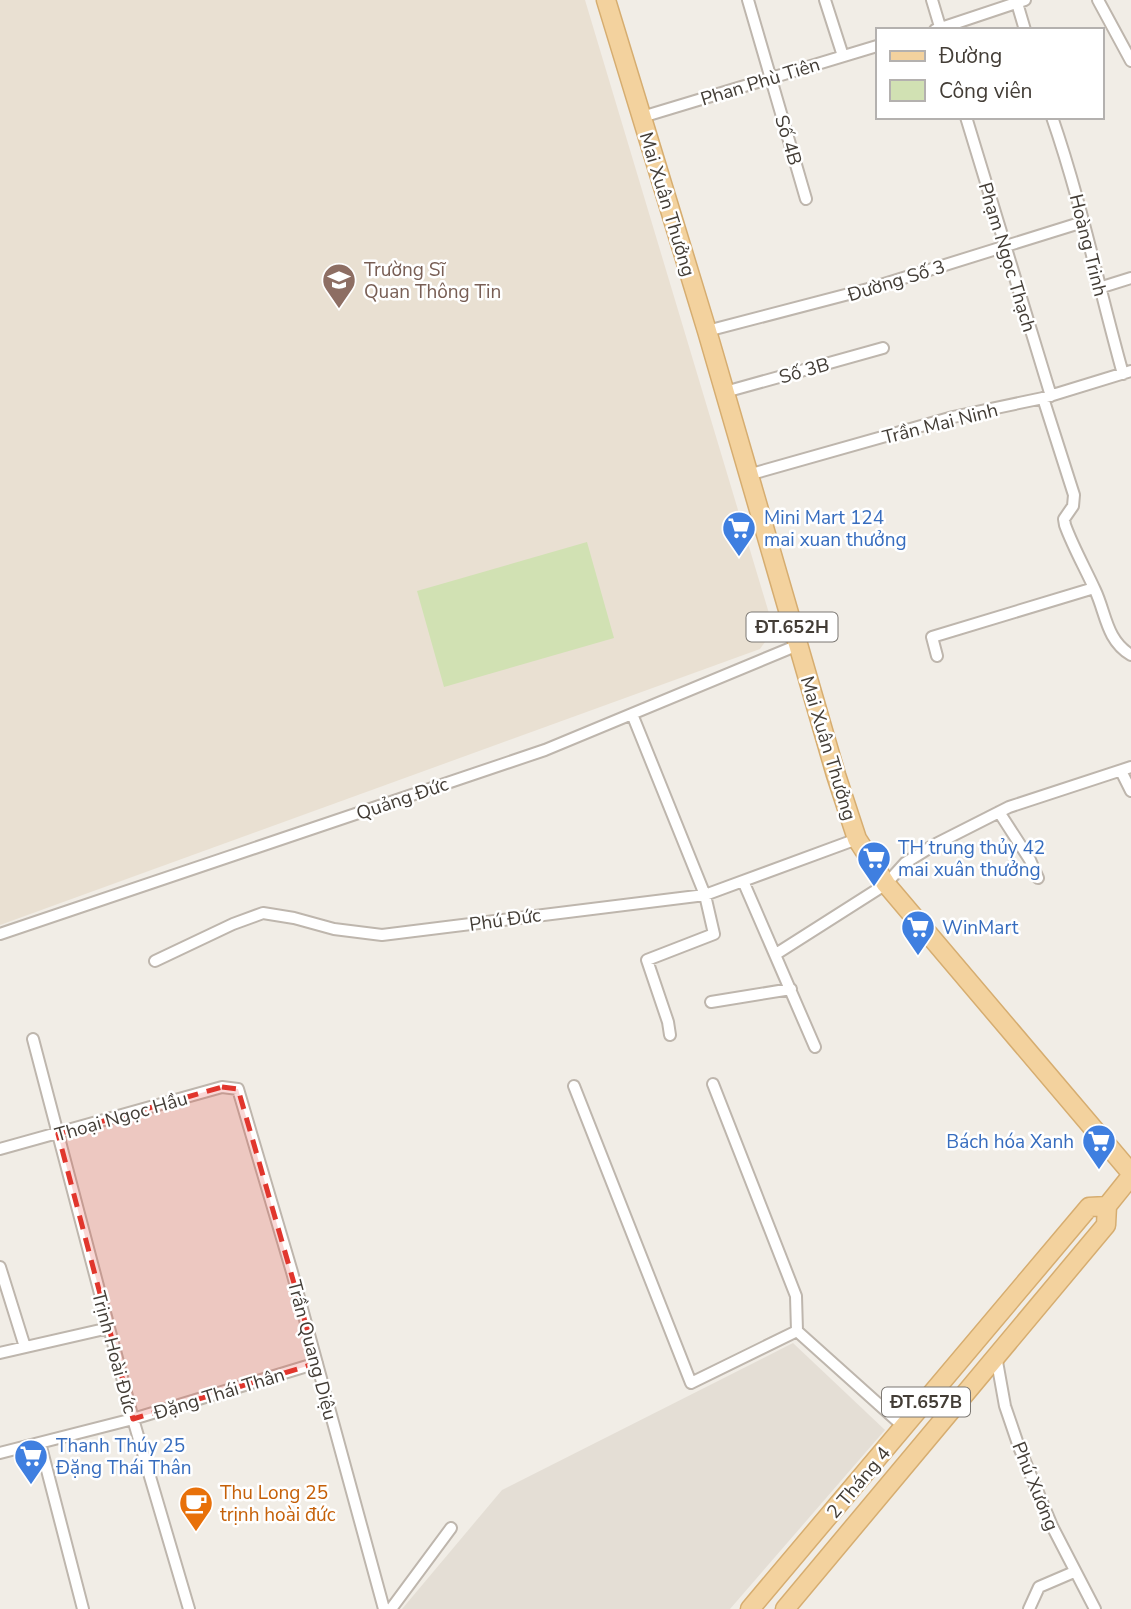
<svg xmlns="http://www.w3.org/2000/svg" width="1131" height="1609" font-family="'Nunito Sans',sans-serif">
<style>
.residential{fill:#e4ded5}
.education{fill:#e9e0d2}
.green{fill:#d1e1b3}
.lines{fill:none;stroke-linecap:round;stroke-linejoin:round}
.street-casing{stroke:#beb6ad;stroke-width:14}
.primary-casing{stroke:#d6ad70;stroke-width:21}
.street{stroke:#fff;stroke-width:10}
.primary{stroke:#f3d29e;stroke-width:18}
.marked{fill:#e1362d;fill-opacity:0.2;stroke:#e1362d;stroke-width:5;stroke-dasharray:14 9;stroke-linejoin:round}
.labels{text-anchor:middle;stroke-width:5;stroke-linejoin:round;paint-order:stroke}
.shield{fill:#fff;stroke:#7b7772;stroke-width:2}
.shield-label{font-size:18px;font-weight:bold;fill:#433d36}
.street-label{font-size:19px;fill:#433d36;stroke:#fff}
.education-label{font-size:19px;fill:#785e54;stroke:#fff;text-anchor:start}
.shop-label{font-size:19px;fill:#366cbe;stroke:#fff;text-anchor:start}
.food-label{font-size:19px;fill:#c56008;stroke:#fff;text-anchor:start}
</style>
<rect width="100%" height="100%" fill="#f1ede6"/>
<path class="residential" d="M793,1343L885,1430L730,1609H402L502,1490Z"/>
<path class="education" d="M0,0H585L771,620L767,639L760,649L0,925Z"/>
<path class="green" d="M587,542L614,638L444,687L417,591Z"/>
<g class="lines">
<g class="street-casing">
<path id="street" d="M748,0L806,199
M825,0L843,56
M932,0L941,30
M1098,0L1131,61
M1017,3L1025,30
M935,30L1025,0
M642,117L877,46
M966,117L1051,396
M1052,117C1081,201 1099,288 1123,374
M1099,288L1131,278
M707,331L868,289L1083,222
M725,392L883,348
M1043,398L1074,495L1073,506L1064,519L1065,525C1073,547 1085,568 1095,590C1106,613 1106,640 1131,655
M748,475L953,417L1043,398L1131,371
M937,656L932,637L1094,588
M632,714L705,895L714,934L647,960L668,1022L670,1035
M1121,771L1131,791
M999,812L1030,860L1038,878
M743,881L815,1047
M0,934L545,750L798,645
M776,954L886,884L905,863L934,845L1009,807L1131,767
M155,961L233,924L263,913L294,918L334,929L382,935L705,895L857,839
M711,1002L791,989
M33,1039L133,1419L189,1609
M713,1084L796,1296L797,1331
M574,1086L691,1383L797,1331L904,1427
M0,1149L222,1087L238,1089L292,1272L384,1609
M0,1267L25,1347
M0,1353L109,1328
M996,1356L1005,1406L1019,1447L1052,1526L1095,1609
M40,1443L83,1609
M0,1453L133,1419L317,1363
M391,1609L451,1528
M1029,1609L1039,1587L1074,1572"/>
</g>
<g class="primary-casing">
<path id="primary" d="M606,0L707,331L836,775L857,839L886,884L1131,1173
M750,1609L1089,1207L1107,1206
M785,1609L1106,1225L1107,1206L1131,1176"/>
</g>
<use href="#street" class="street"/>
<use href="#primary" class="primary"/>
</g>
<path class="marked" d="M222,1087L238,1089L317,1363L133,1419L58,1134Z"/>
<defs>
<g id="university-pin" transform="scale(1.75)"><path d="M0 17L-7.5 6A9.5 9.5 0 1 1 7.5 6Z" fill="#8d6e63" stroke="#fff"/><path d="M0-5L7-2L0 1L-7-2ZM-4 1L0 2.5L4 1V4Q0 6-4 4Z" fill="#fff"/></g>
<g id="supermarket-pin" transform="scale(1.75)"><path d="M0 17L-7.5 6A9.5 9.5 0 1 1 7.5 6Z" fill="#3f7fe0" stroke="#fff"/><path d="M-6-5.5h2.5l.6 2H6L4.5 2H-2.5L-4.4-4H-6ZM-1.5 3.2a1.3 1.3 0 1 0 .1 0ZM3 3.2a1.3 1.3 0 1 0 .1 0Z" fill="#fff"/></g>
<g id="cafe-pin" transform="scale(1.75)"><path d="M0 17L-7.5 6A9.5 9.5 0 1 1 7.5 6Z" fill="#e8710a" stroke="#fff"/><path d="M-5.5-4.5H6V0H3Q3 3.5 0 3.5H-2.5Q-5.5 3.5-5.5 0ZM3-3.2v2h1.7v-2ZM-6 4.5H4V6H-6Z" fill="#fff"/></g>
</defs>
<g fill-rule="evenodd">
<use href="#university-pin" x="339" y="280"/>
<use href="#supermarket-pin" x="739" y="528"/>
<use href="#supermarket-pin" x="874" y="858"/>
<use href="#supermarket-pin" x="918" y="927"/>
<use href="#supermarket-pin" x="1099" y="1141"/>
<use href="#supermarket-pin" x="31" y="1456"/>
<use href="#cafe-pin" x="196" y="1503"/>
</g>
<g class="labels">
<g class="shield">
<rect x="746.5" y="612.5" width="91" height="29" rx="5"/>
<rect x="882" y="1387.5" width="88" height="29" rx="5"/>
</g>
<g class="shield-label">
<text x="792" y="633">ĐT.652H</text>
<text x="926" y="1408">ĐT.657B</text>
</g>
<g class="street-label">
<text transform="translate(760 81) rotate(-17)" y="7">Phan Phù Tiên</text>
<text transform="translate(789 140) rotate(73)" y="7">Số 4B</text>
<text transform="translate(668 204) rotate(73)" y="7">Mai Xuân Thưởng</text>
<text transform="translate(1089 245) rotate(76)" y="7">Hoàng Trinh</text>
<text transform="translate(1008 257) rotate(73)" y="7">Phạm Ngọc Thạch</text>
<text transform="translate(896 280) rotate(-17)" y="7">Đường Số 3</text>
<text transform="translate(804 370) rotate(-16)" y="7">Số 3B</text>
<text transform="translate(940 423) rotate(-14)" y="7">Trần Mai Ninh</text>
<text transform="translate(829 748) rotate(73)" y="7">Mai Xuân Thưởng</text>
<text transform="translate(402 798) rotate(-19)" y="7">Quảng Đức</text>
<text transform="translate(505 919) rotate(-8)" y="7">Phú Đức</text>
<text transform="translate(121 1116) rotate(-16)" y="7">Thoại Ngọc Hầu</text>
<text transform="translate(313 1350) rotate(75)" y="7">Trần Quang Diệu</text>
<text transform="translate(115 1352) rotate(75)" y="7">Trịnh Hoài Đức</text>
<text transform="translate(219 1393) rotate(-17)" y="7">Đặng Thái Thân</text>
<text transform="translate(858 1482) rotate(-50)" y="7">2 Tháng 4</text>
<text transform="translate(1036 1486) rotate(68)" y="7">Phú Xương</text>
</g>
<g class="education-label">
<text x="364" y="276">Trường Sĩ<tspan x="364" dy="22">Quan Thông Tin</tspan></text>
</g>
<g class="shop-label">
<text x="764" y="524">Mini Mart 124<tspan x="764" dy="22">mai xuan thưởng</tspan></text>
<text x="898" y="854">TH trung thủy 42<tspan x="898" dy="22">mai xuân thưởng</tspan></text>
<text x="942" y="934">WinMart</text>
<text x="1074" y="1148" text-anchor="end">Bách hóa Xanh</text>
<text x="56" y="1452">Thanh Thúy 25<tspan x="56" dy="22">Đặng Thái Thân</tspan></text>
</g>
<g class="food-label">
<text x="220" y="1499">Thu Long 25<tspan x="220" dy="22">trịnh hoài đức</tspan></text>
</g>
</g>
<rect x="876" y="28" width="228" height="91" fill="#ffffff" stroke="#b4b1af" stroke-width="2"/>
<rect x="890" y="51" width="35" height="10" fill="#f3d29e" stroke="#b4b1af" stroke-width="2"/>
<text x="939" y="63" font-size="21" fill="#433d36">Đường</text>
<rect x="890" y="80" width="35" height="21" fill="#d1e1b3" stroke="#b4b1af" stroke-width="2"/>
<text x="939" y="98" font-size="21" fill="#433d36">Công viên</text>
</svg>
